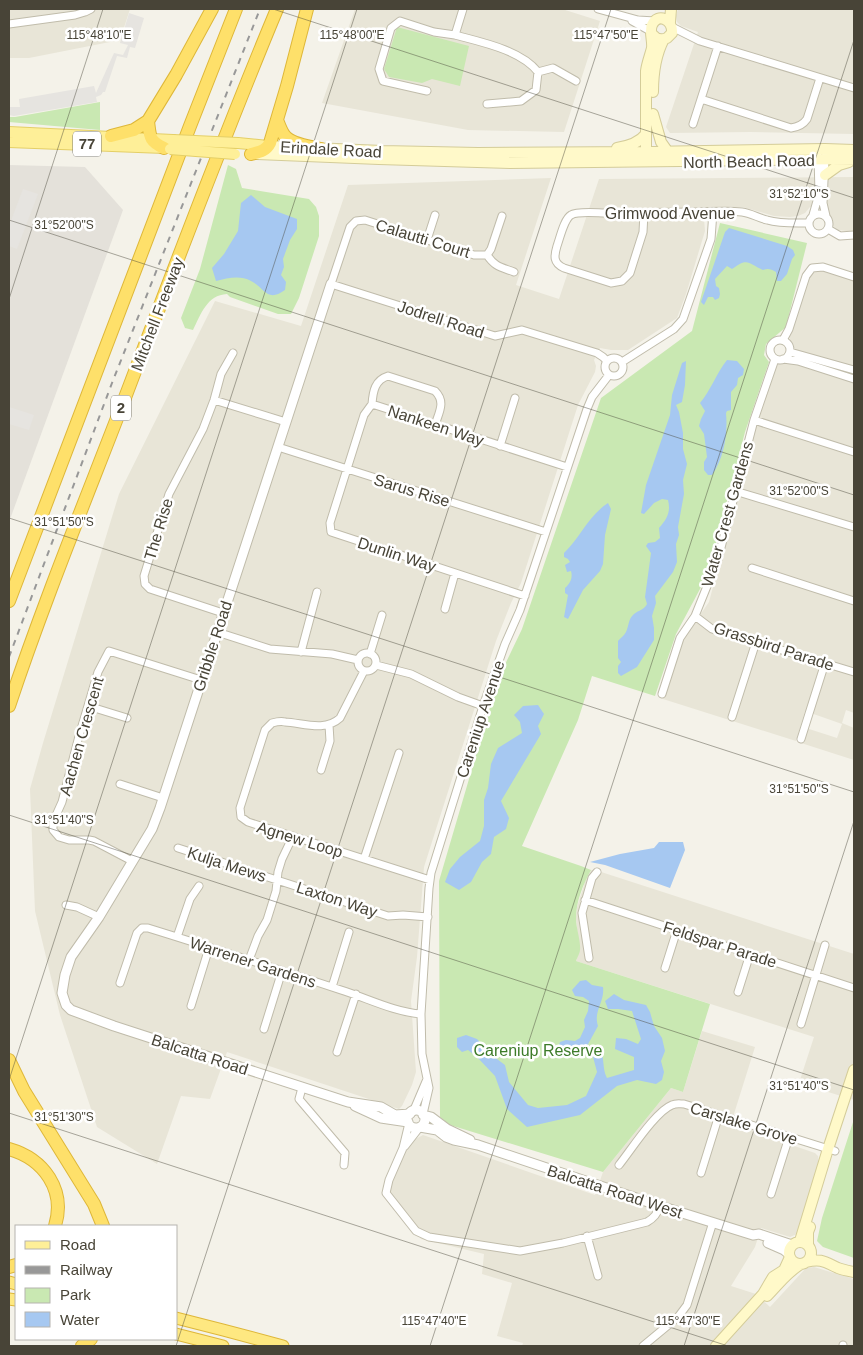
<svg xmlns="http://www.w3.org/2000/svg" width="863" height="1355" font-family="Arial,sans-serif">
<style>
.residential{fill:#e8e5d7}
.industrial{fill:#e4e1da}
.green{fill:#c9e8b2}
.parking{fill:#e6e4e0}
.water{fill:#a6c8f1}
.lines{fill:none;stroke-linecap:round;stroke-linejoin:round}
.minor-casing{stroke:#c0bcab;stroke-width:9}
.tertiary-casing{stroke:#c0bcab;stroke-width:11}
.secondary-casing{stroke:#d4cc99;stroke-width:12}
.primary-casing{stroke:#e4cf67;stroke-width:12}
.trunk-casing{stroke:#deb739;stroke-width:13}
.motorway-casing{stroke:#deb739;stroke-width:14}
.minor{stroke:#fff;stroke-width:7}
.tertiary{stroke:#fff;stroke-width:9}
.secondary{stroke:#fff9c9;stroke-width:10}
.primary{stroke:#feef98;stroke-width:10}
.trunk{stroke:#fee881;stroke-width:11}
.motorway{stroke:#fee06a;stroke-width:12}
.rail{stroke:#989898;stroke-width:2;stroke-dasharray:6 6;stroke-linecap:butt}
.primary-bridge-casing{stroke:#e4cf67;stroke-width:12;stroke-linecap:butt}
.primary-bridge{stroke:#feef98;stroke-width:10}
.ticks{fill:none;stroke:#484437;stroke-width:1;stroke-opacity:0.45}
.labels{text-anchor:middle;stroke-width:5;stroke-linejoin:round;paint-order:stroke}
.shield{fill:#fff;stroke:#7f7c73;stroke-width:1}
.shield-label{font-size:15px;font-weight:bold;fill:#484437}
.street-label{font-size:16px;fill:#484437;stroke:#fff}
.park-label{font-size:16px;fill:#3d7b29;stroke:#fff}
.ticks-label{font-size:12px;text-anchor:middle;fill:#484437;stroke:#fff;stroke-width:5;stroke-linejoin:round;paint-order:stroke}
</style>
<rect width="100%" height="100%" fill="#f4f2e9"/>
<path class="residential" d="M9,9H130L120,40L29,58H9Z
M355,9H562L600,21L564,132L468,130L322,103Z
M678,9H854V134L750,132L670,133L666,127L698,32L681,26L677,22L676,16Z
M854,177V232L838,230L831,224L827,208L810,207L805,213L798,216L790,217L774,216L743,207H703L705,231L686,294L677,318L628,350H611L600,348L594,360L596,366L595,372L578,405L521,583L511,603L496,641L424,867L417,957L411,1001L416,1072L412,1085L402,1106L399,1109L227,1052L210,1099L181,1096L157,1164L97,1127L60,1015L35,911L30,789L43,743L119,494L215,301L301,326L348,185L551,178L516,285L559,299L599,179Z
M815,271H824L854,280V713L846,710L842,723L854,728V760L801,743L806,728L837,738L842,724L805,711L796,741L663,699L680,644L709,602L760,411L775,367L779,364L786,363L795,350L789,337L811,272Z
M591,870H595L854,954V1100L799,1083L814,1037L576,961L580,949L577,930L576,918L577,907L585,882Z
M702,1031L755,1047L733,1117L762,1135L815,1153L818,1156L819,1163L797,1234L790,1237L761,1228L755,1247L731,1286L756,1294L770,1307L806,1268L814,1267L854,1279V1346H522L523,1343L497,1336L512,1283L482,1274L484,1254L421,1239L390,1194L389,1190L395,1172L410,1142L423,1135L595,1195L603,1172L671,1088L683,1092Z"/>
<path class="industrial" d="M9,165L85,167L123,210L9,522Z"/>
<path class="green" d="M397,27L469,46L460,86L432,79L422,83L389,77L384,69Z
M100,102V130L9,122V117H15Z
M228,165L236,169L242,188L309,199L316,207L319,216V236L299,298L291,314H278L230,297L227,294C207,295 201,314 193,330L185,328L181,318L200,269Z
M720,223L807,243L786,327L766,344L764,355L769,362L745,432L708,574L676,634L655,696L592,676L578,720L522,846L581,866L591,870C583,885 576,901 576,919C576,928 581,941 580,950C580,953 577,958 576,961L710,1004L683,1092L671,1088L603,1172L450,1125L440,1117L439,881L499,677L522,629L601,398L692,331Z
M854,1119V1258L823,1247L817,1241L822,1218Z"/>
<path class="parking" d="M129,13L144,18L135,48L130,47L127,58L117,56L105,92H103L101,95L96,97L97,102L14,116L9,115V107H20L19,99L94,86L96,93L114,53L123,55L128,45L120,43Z
M23,189L38,194L17,249L9,246V226Z
M9,407L34,415L29,430L9,424Z"/>
<path class="water" d="M251,195L265,207L297,219V229L290,240L283,259L284,267L281,275L286,282L285,290C267,303 265,288 251,281C240,275 228,278 216,281L212,268L224,254L238,231L241,203Z
M729,228L787,246L793,250L795,255L792,259L787,274L781,281H777L776,272C771,269 768,268 763,270C748,263 748,257 732,269L727,266L715,279L716,286L719,288L720,294L719,298L715,300L713,297H708L704,305L701,302L725,232Z
M727,360L737,361L744,369L743,375L738,378L737,385L731,392V410L727,411L726,413C728,434 724,458 712,475H708L704,470V462L707,457L704,434L699,426L701,419L705,411L700,403C711,390 716,374 727,360Z
M686,361L685,385L682,402L676,405L679,412L683,433V449L687,464L683,480L684,494L678,527L679,535L676,544L677,562L673,572L655,596L656,603L652,616L654,628V640L637,667L621,676L618,673V666L621,662L618,658V641C620,638 624,636 626,632C629,626 628,619 634,614C639,610 644,610 647,604L645,597L651,553L646,546L648,543L655,542L660,538L659,528C667,519 671,512 668,500L662,499L654,503L644,514L641,513L646,485L670,415L672,395L682,363Z
M608,503L611,509L605,535L603,564L600,571L583,590L568,619L564,617L568,595L565,593V588C570,584 573,578 571,571L567,572L565,565L570,562L568,559L564,557V553C580,538 588,516 608,503Z
M538,705L544,714L538,726L541,734L501,801L509,818L506,829L494,837L491,854L482,862L471,882L459,890L445,882L450,869L460,857L480,841L484,826V800L488,788L491,764L498,748L522,733L520,722L514,715L523,706Z
M659,842H683L685,850L670,888L605,865L590,862L620,854L654,848Z
M586,980L592,985L603,987C605,1002 593,1011 598,1026L587,1046L581,1050L559,1046L560,1042L566,1040L575,1041L580,1038L585,1027L584,1020L588,1011L589,1001L583,997L575,996L572,990L580,981Z
M614,994L624,1000L646,1005L650,1012L654,1026L662,1038L665,1051L661,1061L664,1072L662,1080L656,1084L637,1080L617,1086L580,1115L527,1127L507,1109L495,1076L477,1057L468,1050L462,1052L457,1047V1038L466,1035L477,1039L493,1056L505,1065L509,1082L528,1105L538,1108L567,1105L586,1096L597,1072L592,1053L597,1051L602,1054C604,1062 603,1071 607,1078L634,1070V1057L615,1049L616,1038L626,1039L638,1044L641,1039L632,1011L618,1009H608L605,1001Z"/>
<g class="lines">
<g class="minor-casing">
<path id="minor" d="M463,9L455,35C481,42 521,50 538,72L536,90L521,101L487,104
M598,9L638,20L655,21
M632,21L652,32
M9,24L75,15L85,12L91,9
M672,27L700,41L854,88
M538,72L553,68L576,81
M427,91L383,81L379,69L391,28L400,21L434,32L455,35
M701,99L791,128C798,127 803,125 807,119L820,78
M693,124L718,46
M825,157L823,203L826,216
M644,213L643,232L630,273L622,281L611,283L564,268C553,263 554,256 557,246C560,238 564,219 571,215C577,211 597,213 605,213C634,213 663,212 692,212C709,212 726,210 742,212C750,213 759,218 767,220C781,224 795,223 809,223
M809 224a10 10 0 1 1 20 0a10 10 0 1 1-20 0Z
M813,215L819,194L818,156
M502,216L491,249L487,255H474L365,220L356,221L350,227L331,284L495,336L522,330L597,353L603,357L607,361
M828,229L840,236L854,235
M427,240L435,215
M487,255C495,267 501,267 514,272
M783,340L789,329L806,276L812,268L823,267L854,277
M770 350a10 10 0 1 1 20 0a10 10 0 1 1-20 0Z
M790,352L854,370
M605 367a9 9 0 1 1 18 0a9 9 0 1 1-18 0Z
M783,359L798,361L854,379
M622,362L674,329L683,319L711,239L713,212
M214,400L286,422
M372,404C373,391 375,380 388,376L435,391C446,402 439,412 435,425
M754,420L854,452
M500,446L515,398
M278,447L546,532
M735,491L854,527
M752,568L854,601
M525,596L331,532L330,523L364,415L372,404L567,467
M445,609L455,573
M223,613L150,589L145,584L144,576L169,494L203,429L214,400L221,374L233,353
M695,616L712,629L854,672
M217,632L270,649L332,654L358,660
M301,652L317,592
M358 662a9 9 0 1 1 18 0a9 9 0 1 1-18 0Z
M370,654L382,615
M376,665L411,674L458,697L483,706
M364,671L340,718C325,732 303,723 285,722C281,721 276,722 272,723L265,730L240,808L241,817L248,822L430,880
M662,694L680,638L695,616L718,559L754,420L775,359
M88,706L127,718
M732,717L756,642
M801,739L825,663
M321,770L330,741L329,725
M120,784L163,798
M178,848L388,916L403,915L428,917
M364,859L399,753
M132,861L94,841L89,840H69L59,837L53,830V822L62,802L79,736L98,672L109,651L201,680
M585,900L854,988
M66,905L77,907L99,917
M177,937L190,899L199,886
M589,958L582,913L592,878L597,872
M249,960L258,936L267,920L276,891L278,872L282,859L293,836
M665,968L677,930
M120,983L137,933L142,928H148C213,948 277,969 341,990C367,998 394,1012 421,1014
M332,987L349,932
M738,992L750,954
M191,1006L209,948
M801,1024L825,945
M264,1029L282,971
M337,1052L356,994
M302,1088L299,1099L345,1153L344,1165
M413,1112L427,1079
M423,1114L429,1088L422,1054L421,1014L429,888L431,873L483,706L505,644L520,610L587,409L592,397L609,375
M409,1123L403,1148L389,1180L386,1193L416,1231L429,1237L520,1251L563,1243L647,1222C654,1218 657,1214 660,1206
M405,1146L419,1128
M619,1165C631,1150 656,1111 672,1105C676,1103 680,1104 684,1104L835,1151
M701,1173L719,1115
M771,1194L789,1137
M587,1236L598,1276
M643,1346L678,1317L687,1305L713,1222
M843,1346V1345"/>
</g>
<g class="tertiary-casing">
<path id="tertiary" d="M331,284L160,808L152,829L99,917L71,957L65,975L62,993L66,1005L71,1010L114,1026L348,1102L381,1107L395,1115L410,1114
M355,1106L381,1118L408,1122
M407 1119a9 9 0 1 1 18 0a9 9 0 1 1-18 0Z
M423,1115L431,1117L447,1129L470,1140
M420,1127L437,1130L446,1137L454,1140L478,1145L660,1206L753,1235L759,1234L792,1245
M768,1243L784,1250L789,1254"/>
</g>
<g class="secondary-casing">
<path id="secondary" d="M670,22L671,9
M653,92C653,73 655,56 664,39
M653,114L661,142L668,152
M268,146L382,151L478,153L646,152L825,149L854,150
M617,148C629,146 639,143 646,134
M257,154L379,159L510,163L854,159
M646,159V71C647,63 650,56 652,48C653,41 649,31 652,25C658,12 673,20 672,33L667,38C661,41 656,39 652,34
M825,175L839,165L849,162
M800,1241L828,1149L854,1070
M789 1253a11 11 0 1 1 22 0a11 11 0 1 1-22 0Z
M808,1244V1232L810,1227
M806,1262C821,1258 825,1262 838,1268C843,1270 849,1271 854,1272
M767,1296C778,1285 787,1272 801,1264
M716,1346L763,1294L773,1277L784,1270L790,1257"/>
</g>
<g class="primary-casing">
<path id="primary" d="M9,132L173,140
M9,142L164,148
M238,143L268,146"/>
</g>
<g class="trunk-casing">
<path id="trunk" d="M9,1282L16,1284
M9,1299L16,1300
M176,1318L223,1330L283,1346
M176,1334L223,1346"/>
</g>
<g class="motorway-casing">
<path id="motorway" d="M277,120C279,125 281,131 284,135C291,145 310,146 321,149
M148,121C150,137 149,141 164,148
M111,136L134,130L148,121L176,75L212,9
M251,154C259,152 266,151 270,143L287,86L307,9
M9,601L190,126L236,9
M9,706C44,601 86,499 126,395C175,266 224,136 277,9
M9,1060L24,1091L94,1204L103,1226
M9,1149C44,1159 66,1190 55,1226
M9,1267L16,1265
M82,1346L91,1339"/>
</g>
<use href="#minor" class="minor"/>
<use href="#tertiary" class="tertiary"/>
<use href="#secondary" class="secondary"/>
<use href="#primary" class="primary"/>
<use href="#trunk" class="trunk"/>
<use href="#motorway" class="motorway"/>
<path class="rail" d="M9,657L112,383L260,9"/>
<g class="primary-bridge-casing">
<path id="primary-bridge" d="M173,140L238,143
M170,149L235,154"/>
</g>
<use href="#primary-bridge" class="primary-bridge"/>
</g>
<path class="ticks" d="M273,9L854,198M9,220L854,495M9,299L103,9M9,518L854,792M9,815L854,1090M9,1080L357,9M9,1113L728,1346M176,1346L611,9M430,1346L854,40M684,1346L854,821"/>
<g class="labels">
<g class="shield">
<rect x="73" y="131.5" width="28" height="25" rx="4"/>
<rect x="111" y="395.5" width="20" height="25" rx="4"/>
</g>
<g class="shield-label">
<text x="87" y="149">77</text>
<text x="121" y="413">2</text>
</g>
<g class="street-label">
<text transform="translate(331 149) rotate(3)" y="6">Erindale Road</text>
<text transform="translate(749 161) rotate(-1)" y="6">North Beach Road</text>
<text x="670" y="219">Grimwood Avenue</text>
<text transform="translate(423 238) rotate(17)" y="6">Calautti Court</text>
<text transform="translate(157 314) rotate(-69)" y="6">Mitchell Freeway</text>
<text transform="translate(441 319) rotate(18)" y="6">Jodrell Road</text>
<text transform="translate(436 425) rotate(18)" y="6">Nankeen Way</text>
<text transform="translate(412 490) rotate(17)" y="6">Sarus Rise</text>
<text transform="translate(727 514) rotate(-74)" y="6">Water Crest Gardens</text>
<text transform="translate(158 529) rotate(-73)" y="6">The Rise</text>
<text transform="translate(397 554) rotate(18)" y="6">Dunlin Way</text>
<text transform="translate(212 646) rotate(-72)" y="6">Gribble Road</text>
<text transform="translate(774 646) rotate(18)" y="6">Grassbird Parade</text>
<text transform="translate(480 719) rotate(-72)" y="6">Careniup Avenue</text>
<text transform="translate(81 736) rotate(-74)" y="6">Aachen Crescent</text>
<text transform="translate(300 839) rotate(17)" y="6">Agnew Loop</text>
<text transform="translate(227 864) rotate(18)" y="6">Kulja Mews</text>
<text transform="translate(337 899) rotate(18)" y="6">Laxton Way</text>
<text transform="translate(720 944) rotate(18)" y="6">Feldspar Parade</text>
<text transform="translate(253 962) rotate(18)" y="6">Warrener Gardens</text>
<text transform="translate(200 1054) rotate(18)" y="6">Balcatta Road</text>
<text transform="translate(744 1123) rotate(17)" y="6">Carslake Grove</text>
<text transform="translate(615 1191) rotate(18)" y="6">Balcatta Road West</text>
</g>
<g class="park-label">
<text x="538" y="1056">Careniup Reserve</text>
</g>
</g>
<g class="ticks-label">
<text x="99" y="39">115°48'10"E</text>
<text x="352" y="39">115°48'00"E</text>
<text x="606" y="39">115°47'50"E</text>
<text x="799" y="198">31°52'10"S</text>
<text x="64" y="229">31°52'00"S</text>
<text x="799" y="495">31°52'00"S</text>
<text x="64" y="526">31°51'50"S</text>
<text x="799" y="793">31°51'50"S</text>
<text x="64" y="824">31°51'40"S</text>
<text x="799" y="1090">31°51'40"S</text>
<text x="64" y="1121">31°51'30"S</text>
<text x="434" y="1325">115°47'40"E</text>
<text x="688" y="1325">115°47'30"E</text>
</g>
<rect width="863" height="1355" fill="none" stroke="#484437" stroke-width="20"/>
<rect x="15" y="1225" width="162" height="115" fill="#ffffff" stroke="#b6b4af"/>
<rect x="25" y="1241" width="25" height="8" fill="#feef98" stroke="#b6b4af"/>
<text x="60" y="1250" font-size="15" fill="#484437">Road</text>
<rect x="25" y="1266" width="25" height="8" fill="#989898" stroke="#b6b4af"/>
<text x="60" y="1275" font-size="15" fill="#484437">Railway</text>
<rect x="25" y="1288" width="25" height="15" fill="#c9e8b2" stroke="#b6b4af"/>
<text x="60" y="1300" font-size="15" fill="#484437">Park</text>
<rect x="25" y="1312" width="25" height="15" fill="#a6c8f1" stroke="#b6b4af"/>
<text x="60" y="1325" font-size="15" fill="#484437">Water</text>
</svg>
